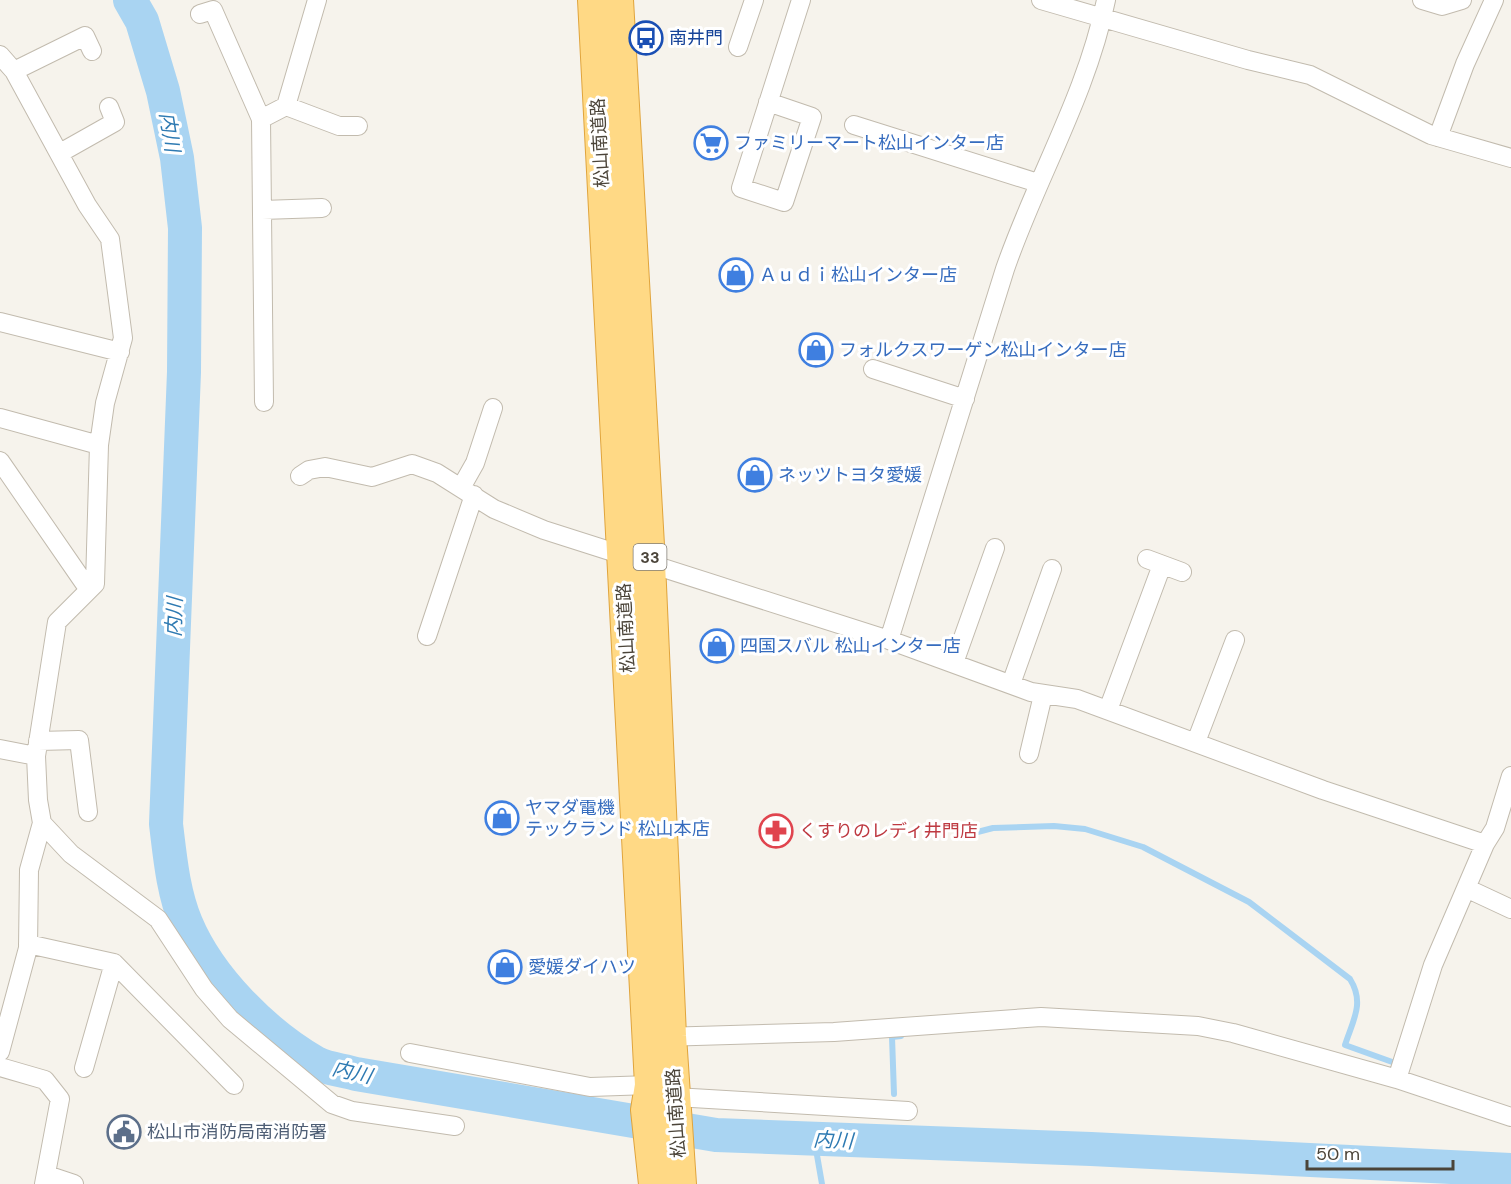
<svg xmlns="http://www.w3.org/2000/svg" width="1511" height="1184" font-family="'DM Sans','Noto Sans JP',sans-serif">
<style>
.lines{fill:none;stroke-linecap:round;stroke-linejoin:round}
.stream{stroke:#a9d4f2;stroke-width:6}
.river{stroke:#a9d4f2;stroke-width:34}
.minor-casing{stroke:#c2bbae;stroke-width:20}
.trunk-casing{stroke:#e0a43c;stroke-width:32}
.minor{stroke:#fff;stroke-width:18}
.trunk{stroke:#ffd985;stroke-width:30}
.labels{text-anchor:middle;stroke-width:6;stroke-linejoin:round;paint-order:stroke}
.shield{fill:#fff;stroke:#817c74;stroke-width:1.5}
.shield-label{font-size:16px;font-weight:bold;fill:#4b4439}
.transit-label{font-size:18px;fill:#164399;stroke:#fff;text-anchor:start}
.street-label{font-size:18px;fill:#4b4439;stroke:#fff}
.shop-label{font-size:18px;fill:#366cbe;stroke:#fff;text-anchor:start}
.health-label{font-size:18px;fill:#be3a42;stroke:#fff;text-anchor:start}
.service-label{font-size:18px;fill:#4e5e75;stroke:#fff;text-anchor:start}
.water-label{font-size:20px;font-style:italic;fill:#2e7ab2;stroke:#fff}
</style>
<rect width="100%" height="100%" fill="#f6f3ec"/>
<g class="lines">
<path class="stream" d="M962,836L993,828L1054,826L1085,829L1143,847L1249,902L1350,979C1365,1003 1353,1020 1345,1045L1395,1063
M894,1094L892,1037L901,1036
M814,1138L822,1184"/>
<path class="river" d="M130,0L142,21L163,91L177,158L185,228L184,372L166,824C170,857 173,892 186,923C209,978 264,1033 316,1063C327,1069 343,1070 356,1074L716,1135L1091,1149L1511,1170"/>
<g class="minor-casing">
<path id="minor" d="M1041,0L1248,60L1310,75L1431,135L1511,158
M1422,0L1442,6L1462,0
M200,14L213,10L261,119L264,402
M738,47L754,0
M0,55L14,71L87,205L110,239L123,338L105,403L99,445L95,584L57,622L36,756L38,800L42,823L29,870L28,948L0,1052
M14,71L85,36L92,51
M768,102L812,117L784,202L741,188L801,0
M286,106L339,126H358
M261,119L286,106L317,0
M854,125L1038,183
M1438,137L1465,64L1494,0
M60,153L115,122L109,107
M262,210L322,208
M0,322L120,352
M873,369L965,399
M0,418L99,445
M0,461L89,590
M300,476L309,470L325,467L372,477L412,464L437,473L494,509L544,530L889,640L1005,269C1036,179 1087,94 1106,0
M462,486L475,463L493,408
M1147,559L1182,572
M427,636L474,495
M889,640L1031,692L1077,699L1323,790L1485,844
M954,663L995,548
M1011,684L1052,569
M1108,710L1162,565
M38,741L79,740L88,812
M1196,742L1235,640
M0,749L36,756
M1029,754L1043,695
M42,823L71,854L158,919L204,989L230,1019L332,1104L352,1111L455,1126
M1466,888L1511,909
M28,944L114,963L234,1085
M662,1037L834,1032L1041,1017L1198,1026L1233,1033L1397,1079L1511,1117
M410,1053L590,1087L650,1085
M0,1067L45,1080L60,1099L44,1184
M84,1068L114,963
M1397,1079L1433,965L1485,844L1495,828L1511,776
M675,1097L908,1111
M47,1175L74,1184"/>
</g>
<g class="trunk-casing">
<path id="trunk" d="M593,0L650,1085L646,1110L654,1184
M618,0L650,563L671,1036L681,1184"/>
</g>
<use href="#minor" class="minor"/>
<use href="#trunk" class="trunk"/>
</g>
<defs>
<g id="bus-ring" transform="scale(1.725)"><circle r="9.5" fill="#fff" stroke="#1a4fb4" stroke-width="1.5"/><path d="M-5-6H5V4H4V6H2V4H-2V6H-4V4H-5ZM-3.5-4V0h7V-4ZM-3.5 1.2v1.5H-2V1.2ZM2 1.2v1.5H3.5V1.2Z" fill="#1a4fb4"/></g>
<g id="supermarket-ring" transform="scale(1.725)"><circle r="9.5" fill="#fff" stroke="#3f7fe0" stroke-width="1.5"/><path d="M-6-5.5h2.5l.6 2H6L4.5 2H-2.5L-4.4-4H-6ZM-1.5 3.2a1.3 1.3 0 1 0 .1 0ZM3 3.2a1.3 1.3 0 1 0 .1 0Z" fill="#3f7fe0"/></g>
<g id="shop-ring" transform="scale(1.725)"><circle r="9.5" fill="#fff" stroke="#3f7fe0" stroke-width="1.5"/><path d="M-5-2.5h2.3a2.7 3.5 0 0 1 5.4 0H5L5.5 6h-11ZM-1.5-2.5h3a1.5 2.3 0 0 0-3 0Z" fill="#3f7fe0"/></g>
<g id="pharmacy-ring" transform="scale(1.725)"><circle r="9.5" fill="#fff" stroke="#e0444e" stroke-width="1.5"/><path d="M-2-6h4v4h4v4h-4v4h-4v-4h-4v-4h4Z" fill="#e0444e"/></g>
<g id="civic-ring" transform="scale(1.725)"><circle r="9.5" fill="#fff" stroke="#5c6f8a" stroke-width="1.5"/><path d="M-.6-6.5H3V-4.5H.6V-3L4-1V1h2V6H-6V1h2V-1L-.6-3ZM-1.2 2.5V6h2.4V2.5Z" fill="#5c6f8a"/></g>
</defs>
<g fill-rule="evenodd">
<use href="#bus-ring" x="646" y="38"/>
<use href="#supermarket-ring" x="711" y="143"/>
<use href="#shop-ring" x="736" y="275"/>
<use href="#shop-ring" x="816" y="350"/>
<use href="#shop-ring" x="755" y="475"/>
<use href="#shop-ring" x="717" y="646"/>
<use href="#shop-ring" x="502" y="818"/>
<use href="#pharmacy-ring" x="776" y="831"/>
<use href="#shop-ring" x="505" y="967"/>
<use href="#civic-ring" x="124" y="1132"/>
</g>
<g class="labels">
<rect class="shield" x="633.5" y="544" width="33" height="26" rx="4.5"/>
<g class="shield-label">
<text x="650" y="563">33</text>
</g>
<g class="transit-label">
<text x="669" y="44">南井門</text>
</g>
<g class="street-label">
<text transform="translate(600 143) rotate(-93)" y="6">松山南道路</text>
<text transform="translate(626 628) rotate(-93)" y="6">松山南道路</text>
<text transform="translate(676 1113) rotate(-94)" y="6">松山南道路</text>
</g>
<g class="shop-label">
<text x="734" y="149">ファミリーマート松山インター店</text>
<text x="759" y="281">Ａｕｄｉ松山インター店</text>
<text x="839" y="356">フォルクスワーゲン松山インター店</text>
<text x="778" y="481">ネッツトヨタ愛媛</text>
<text x="740" y="652">四国スバル 松山インター店</text>
<text x="525" y="814">ヤマダ電機<tspan x="525" dy="21">テックランド 松山本店</tspan></text>
<text x="528" y="973">愛媛ダイハツ</text>
</g>
<g class="health-label">
<text x="799" y="837">くすりのレディ井門店</text>
</g>
<g class="service-label">
<text x="147" y="1138">松山市消防局南消防署</text>
</g>
<g class="water-label">
<text transform="translate(170 132) rotate(81)" y="7">内川</text>
<text transform="translate(174 617) rotate(-88)" y="7">内川</text>
<text transform="translate(352 1072) rotate(13)" y="7">内川</text>
<text transform="translate(833 1140) rotate(3)" y="7">内川</text>
</g>
</g>
<path d="M1307 1160v9h146v-9" fill="none" stroke="#4b4439" stroke-width="3"/>
<text x="1316" y="1160" font-size="18" fill="#4b4439" stroke="#ffffff" stroke-width="4.5" paint-order="stroke">50 m</text>
</svg>
